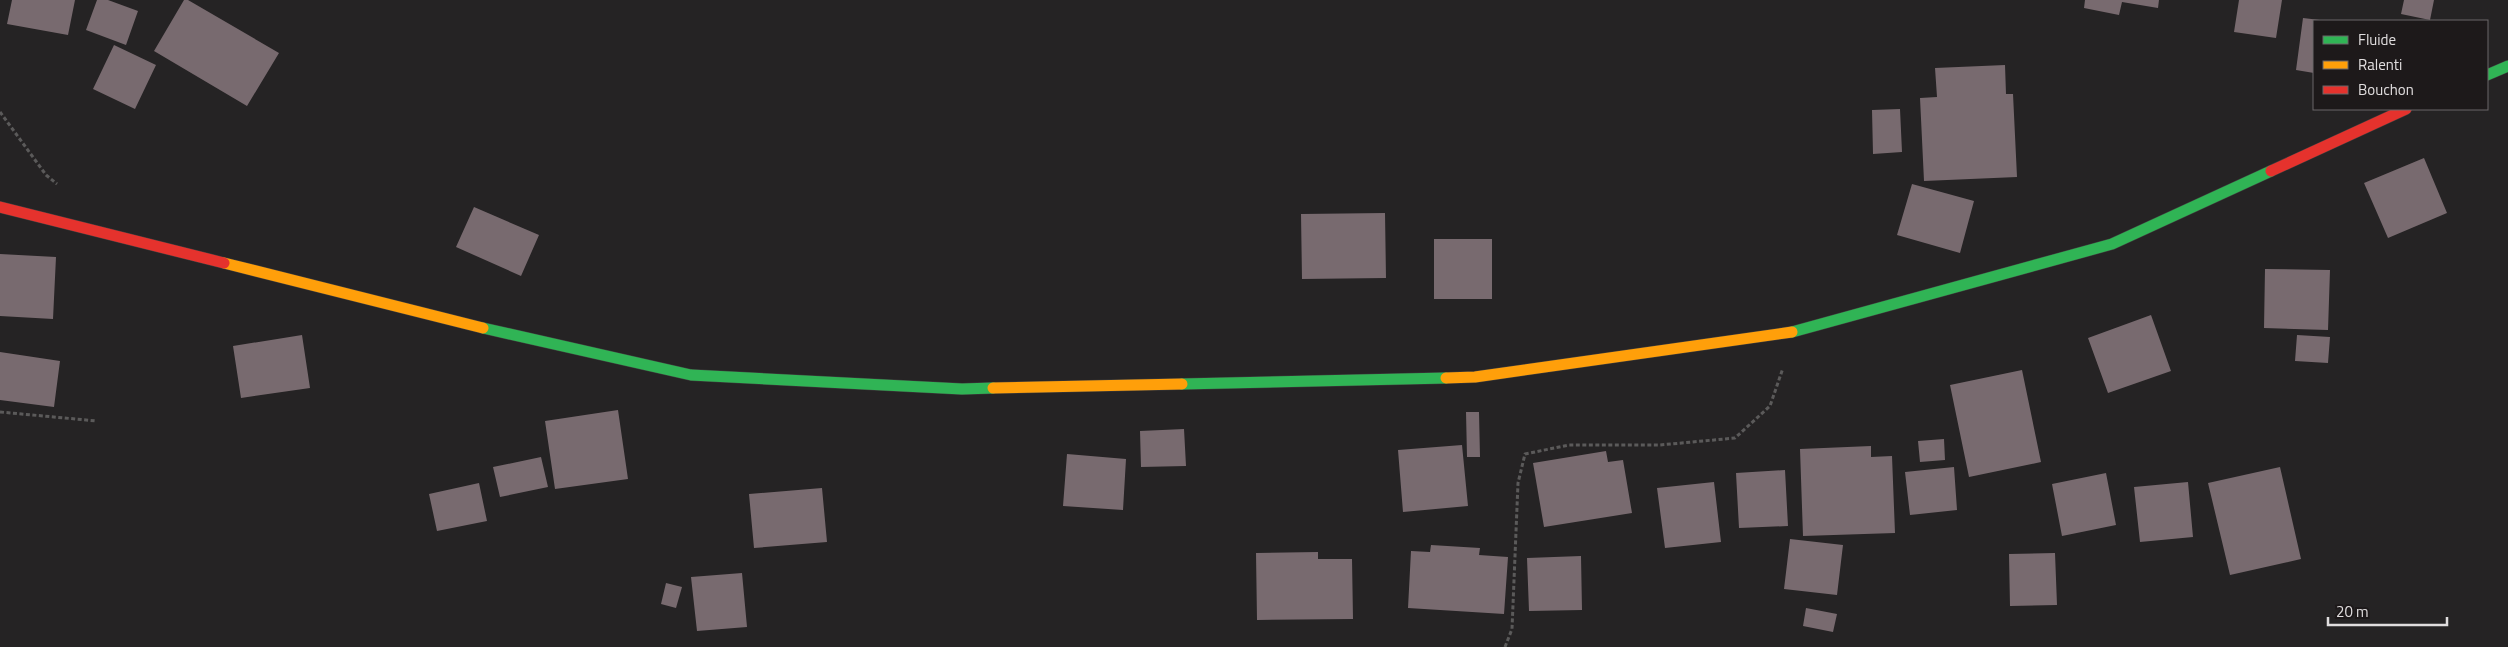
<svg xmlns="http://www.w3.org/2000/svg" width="2508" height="647" font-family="'Titillium Web',sans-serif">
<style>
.building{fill:#786a6f}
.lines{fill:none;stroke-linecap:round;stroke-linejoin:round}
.fast-casing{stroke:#403f3f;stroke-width:12}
.slow-casing{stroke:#403f3f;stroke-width:12}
.jam-casing{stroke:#403f3f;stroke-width:12}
.path{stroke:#5b5a5a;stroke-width:3;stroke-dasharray:4 2.5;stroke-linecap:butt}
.fast{stroke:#30b455;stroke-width:11}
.slow{stroke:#ff9f0a;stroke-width:11}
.jam{stroke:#e5322d;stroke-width:11}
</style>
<rect width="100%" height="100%" fill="#252324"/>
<path class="building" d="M12,0H75L68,35L7,24Z
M97,0H108L138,11L126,45L86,30Z
M184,0H188L279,53L247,106L154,51Z
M2085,0H2159L2158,8L2122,2L2119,15L2084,8Z
M2239,0H2282L2276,38L2234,32Z
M2404,0H2434L2430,20L2401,14Z
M2303,18L2320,20L2314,21V73L2296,70Z
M114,45L156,65L135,109L93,89Z
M2005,65L2006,94H2013L2017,177L1924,181L1920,98L1937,97L1935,68Z
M1900,109L1902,152L1873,154L1872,110Z
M2424,158L2447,213L2388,238L2364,183Z
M1912,184L1974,201L1960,253L1897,235Z
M474,207L539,235L521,276L456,247Z
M1385,213L1386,278L1302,279L1301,214Z
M1434,239H1492V299H1434Z
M0,254L56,257L53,319L0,316Z
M2265,269L2330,270L2328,330L2264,328Z
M2151,315L2171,371L2108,393L2088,338Z
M302,335L310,388L241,398L233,346Z
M2297,335L2330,337L2328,363L2295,361Z
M0,352L60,361L54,407L0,400Z
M2022,370L2041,462L1969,477L1950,385Z
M618,410L628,479L555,489L545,421Z
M1466,412H1479L1480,457H1467Z
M1184,429L1186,466L1141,467L1140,431Z
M1944,439L1945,460L1920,462L1918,441Z
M1462,445L1468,506L1403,512L1398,450Z
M1871,446V457L1892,456L1895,533L1803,536L1800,449Z
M1606,451L1608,462L1623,460L1632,513L1544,527L1533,463Z
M1067,454L1126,459L1123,510L1063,506Z
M541,457L548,487L500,497L493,467Z
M1954,467L1957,510L1910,515L1905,472Z
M2280,467L2301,559L2230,575L2208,483Z
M1785,470L1788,526L1739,528L1736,473Z
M2106,473L2116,525L2062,536L2052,484Z
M1714,482L1721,542L1665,548L1657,488Z
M2188,482L2193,537L2140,542L2134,487Z
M479,483L487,521L437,531L429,494Z
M822,488L827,542L754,548L749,494Z
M1790,539L1843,545L1837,595L1784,589Z
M1431,545L1480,548L1479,555L1508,557L1504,614L1408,608L1411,551L1430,552Z
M1318,552V559H1352L1353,619L1257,620L1256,553Z
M2055,553L2057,605L2010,606L2009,554Z
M1581,556L1582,610L1529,611L1527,558Z
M742,573L747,627L697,631L691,577Z
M666,583L682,587L676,608L661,604Z
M1806,608L1837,614L1833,632L1803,626Z"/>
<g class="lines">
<g class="fast-casing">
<path id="fast" d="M2487,75L2508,66
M483,328L691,375L962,389L993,388
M1792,332L2112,244L2271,171
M1182,384L1446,378"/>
</g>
<g class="slow-casing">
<path id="slow" d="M224,263L483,328
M1446,378L1475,377L1792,332
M993,388L1182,384"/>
</g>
<g class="jam-casing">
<path id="jam" d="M2271,171L2406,109
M0,207L224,263"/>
</g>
<path class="path" d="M0,112L46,175L57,184
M0,412L97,421
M1505,647L1512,629L1518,483L1525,454L1569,445H1660L1735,438L1770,406L1783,368"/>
<use href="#fast" class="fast"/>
<use href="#slow" class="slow"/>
<use href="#jam" class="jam"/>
</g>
<rect x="2313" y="20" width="175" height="90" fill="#1d191a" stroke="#6b6768"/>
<rect x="2323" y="36" width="25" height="8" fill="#30b455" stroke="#6b6768"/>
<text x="2358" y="45" font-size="15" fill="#e0ddde">Fluide</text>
<rect x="2323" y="61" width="25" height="8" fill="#ff9f0a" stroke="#6b6768"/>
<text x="2358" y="70" font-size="15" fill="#e0ddde">Ralenti</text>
<rect x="2323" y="86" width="25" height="8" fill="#e5322d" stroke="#6b6768"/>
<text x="2358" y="95" font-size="15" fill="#e0ddde">Bouchon</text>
<path d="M2328 617v8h119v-8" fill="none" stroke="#e0ddde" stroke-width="2.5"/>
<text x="2336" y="617" font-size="15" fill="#e0ddde" stroke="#1d191a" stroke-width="4" paint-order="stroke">20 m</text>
</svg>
